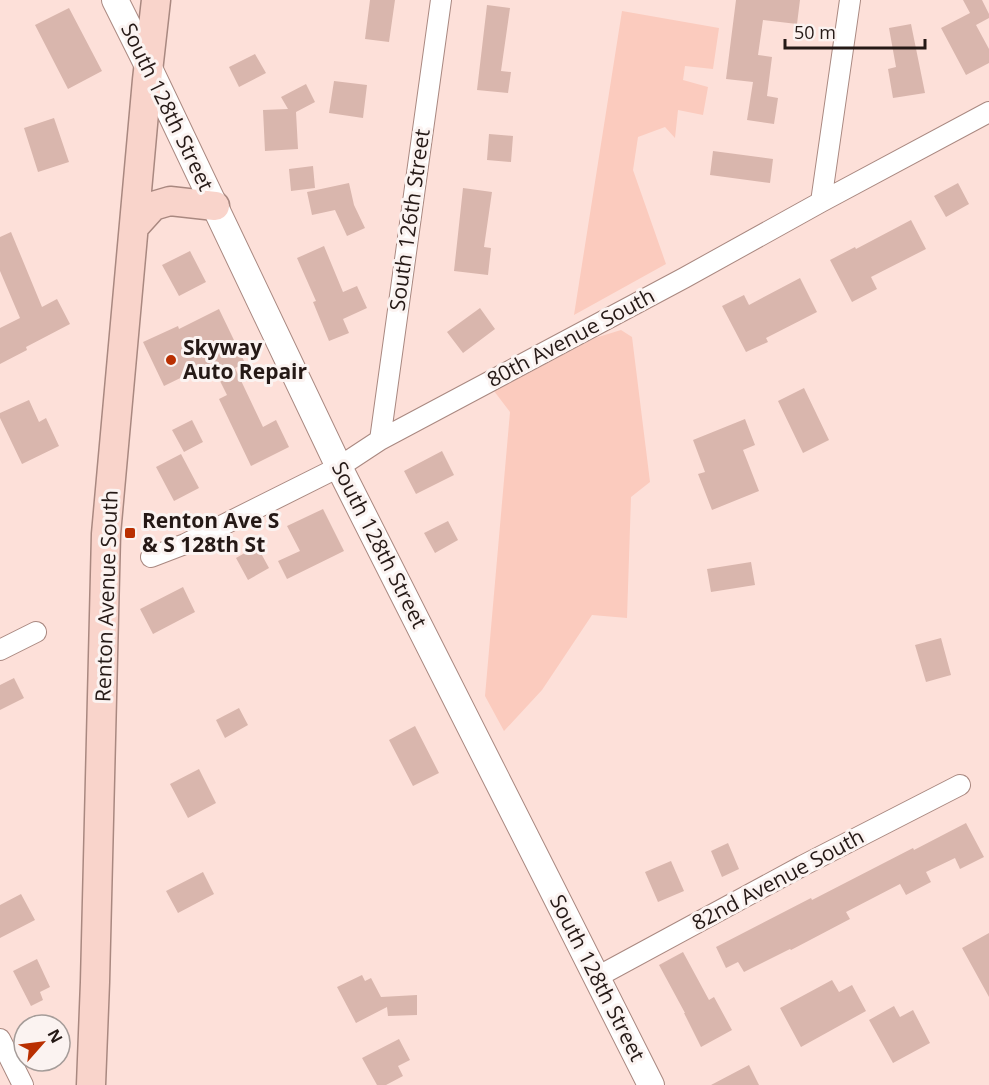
<svg xmlns="http://www.w3.org/2000/svg" width="989" height="1085" font-family="'Open Sans',sans-serif">
<style>
.green{fill:#fbcbbe}
.building{fill:#d9b6ad}
.lines{fill:none;stroke-linecap:round;stroke-linejoin:round}
.minor-casing{stroke:#a98880;stroke-width:22}
.tertiary-casing{stroke:#a98880;stroke-width:28}
.secondary-casing{stroke:#a98880;stroke-width:31}
.minor{stroke:#fff;stroke-width:20}
.tertiary{stroke:#fff;stroke-width:26}
.secondary{stroke:#f9d4cb;stroke-width:28}
.poi-dot{fill:#b92f01;stroke:#fbf3f1;stroke-width:2}
.labels{text-anchor:middle;stroke-width:6;stroke-linejoin:round;paint-order:stroke}
.street-label{font-size:21px;fill:#251916;stroke:#fbf3f1}
.poi-label{font-size:21px;font-weight:bold;fill:#251916;stroke:#fbf3f1;text-anchor:start}
</style>
<rect width="100%" height="100%" fill="#fde0d9"/>
<path class="green" d="M622,11L719,28L713,69L685,66L683,80L708,87L703,115L678,110L675,138L665,127L638,137L633,170L666,264L574,315Z
M621,330L632,337L650,482L631,497L627,618L592,615L542,690L504,731L485,696L510,412L494,391L595,338Z"/>
<path class="building" d="M370,0H395L389,42L365,39Z
M736,0H800L797,24L763,20L758,55L772,57L767,96L778,98L774,124L747,120L753,82L726,79Z
M963,0H982L989,14V18L976,25L989,49V63L966,75L941,28L970,13Z
M487,5L510,8L501,71L511,72L508,93L477,90Z
M69,8L102,71L68,89L35,25Z
M911,24L925,93L893,98L888,69L896,67L889,28Z
M255,54L266,73L239,87L229,67Z
M334,81L367,85L363,118L329,113Z
M306,84L315,102L296,112L298,149L265,151L263,110L288,109L281,97Z
M54,118L69,162L38,172L24,128Z
M489,134L513,136L511,162L487,160Z
M713,151L773,159L770,183L710,175Z
M313,166L315,188L291,191L289,169Z
M349,183L354,205L365,228L347,236L335,210L312,215L307,192Z
M958,183L969,204L946,217L934,196Z
M463,188L492,192L484,247L491,248L488,275L454,271Z
M911,220L926,249L871,277L877,289L852,302L830,260L855,247L856,249Z
M11,232L42,307L57,299L70,324L26,347L27,350L0,364V328L20,318L0,271V237Z
M324,246L343,292L357,286L367,308L343,319L349,333L329,341L313,302L316,301L297,258Z
M190,251L206,282L179,296L162,265Z
M800,278L817,312L766,338L768,342L746,352L722,306L744,295L749,305Z
M480,308L495,329L463,353L447,332Z
M219,309L245,363L235,368L263,427L276,420L289,447L251,466L219,399L227,395L211,363L164,386L143,342L178,326L179,329Z
M804,388L829,440L803,453L778,401Z
M29,400L39,422L46,418L59,446L22,464L0,418V413Z
M745,419L755,445L743,450L759,491L712,510L698,474L705,472L693,440Z
M192,420L203,442L184,452L172,430Z
M442,451L454,475L416,494L404,471Z
M181,454L199,488L174,501L156,467Z
M323,509L344,551L287,579L278,561L300,551L287,526Z
M448,521L458,540L435,553L424,533Z
M257,546L269,568L248,580L236,558Z
M751,562L755,585L711,592L707,569Z
M183,587L195,612L153,634L140,609Z
M941,638L951,675L926,682L915,645Z
M14,678L24,698L0,710V685Z
M239,708L248,725L225,738L216,720Z
M415,726L439,773L413,786L389,740Z
M199,769L216,803L188,818L170,784Z
M966,823L984,857L960,869L955,858L926,872L931,882L906,895L900,884L846,912L850,919L791,950L790,949L744,972L738,962L726,968L716,947L811,898L812,900L913,848L914,850Z
M728,843L739,869L722,877L711,851Z
M671,861L684,891L658,902L645,872Z
M203,872L214,894L178,913L166,891Z
M21,894L35,920L0,938V905Z
M989,933V997L962,948Z
M683,952L709,1000L714,997L732,1030L701,1047L684,1013H685L659,965Z
M37,959L50,987L40,992L43,1000L31,1006L13,971Z
M362,975L365,981L371,978L381,997L417,995V1015L388,1016L387,1007L356,1023L337,987Z
M832,980L839,992L852,985L866,1011L801,1047L780,1008Z
M894,1006L900,1017L913,1010L930,1043L893,1063L869,1020Z
M399,1039L410,1060L398,1066L403,1076L386,1085H377L362,1058Z
M749,1065L759,1085H711Z"/>
<g class="lines">
<g class="minor-casing">
<path id="minor" d="M821,202L850,0
M380,440L441,0
M151,557L185,544L339,467L380,440L684,278L821,202L989,112
M0,650L36,632
M597,977L802,866L960,785
M0,1039L23,1085"/>
</g>
<g class="tertiary-casing">
<path id="tertiary" d="M115,0L148,66L339,467L651,1085"/>
</g>
<g class="secondary-casing">
<path id="secondary" d="M134,227L153,206L170,201L215,206
M91,1085L95,982L106,534L147,80L156,0"/>
</g>
<use href="#minor" class="minor"/>
<use href="#tertiary" class="tertiary"/>
<use href="#secondary" class="secondary"/>
</g>
<g class="poi-dot">
<circle cx="171" cy="360" r="6"/>
<rect x="124" y="527" width="12" height="12" rx="3"/>
</g>
<g class="labels">
<g class="street-label">
<text transform="translate(167 107) rotate(64)" y="7">South 128th Street</text>
<text transform="translate(410 220) rotate(-82)" y="7">South 126th Street</text>
<text transform="translate(571 338) rotate(-28)" y="7">80th Avenue South</text>
<text transform="translate(379 545) rotate(63)" y="7">South 128th Street</text>
<text transform="translate(107 596) rotate(-88)" y="7">Renton Avenue South</text>
<text transform="translate(778 880) rotate(-28)" y="7">82nd Avenue South</text>
<text transform="translate(597 978) rotate(63)" y="7">South 128th Street</text>
</g>
<g class="poi-label">
<text x="183" y="355">Skyway<tspan x="183" dy="24">Auto Repair</tspan></text>
<text x="142" y="528">Renton Ave S<tspan x="142" dy="24">&amp; S 128th St</tspan></text>
</g>
</g>
<g transform="translate(42 1043) rotate(62)"><circle r="28" fill="#fbf3f1" stroke="#a59c99" stroke-width="1.5"/>
<path d="M0-4.5L10 22L0 15L-10 22Z" fill="#b92f01"/>
<text y="-9" font-size="16" font-weight="bold" text-anchor="middle" fill="#251916">N</text>
</g>
<path d="M785 39v9h140v-9" fill="none" stroke="#251916" stroke-width="3"/>
<text x="794" y="39" font-size="18" fill="#251916" stroke="#fbf3f1" stroke-width="4.5" paint-order="stroke">50 m</text>
</svg>
